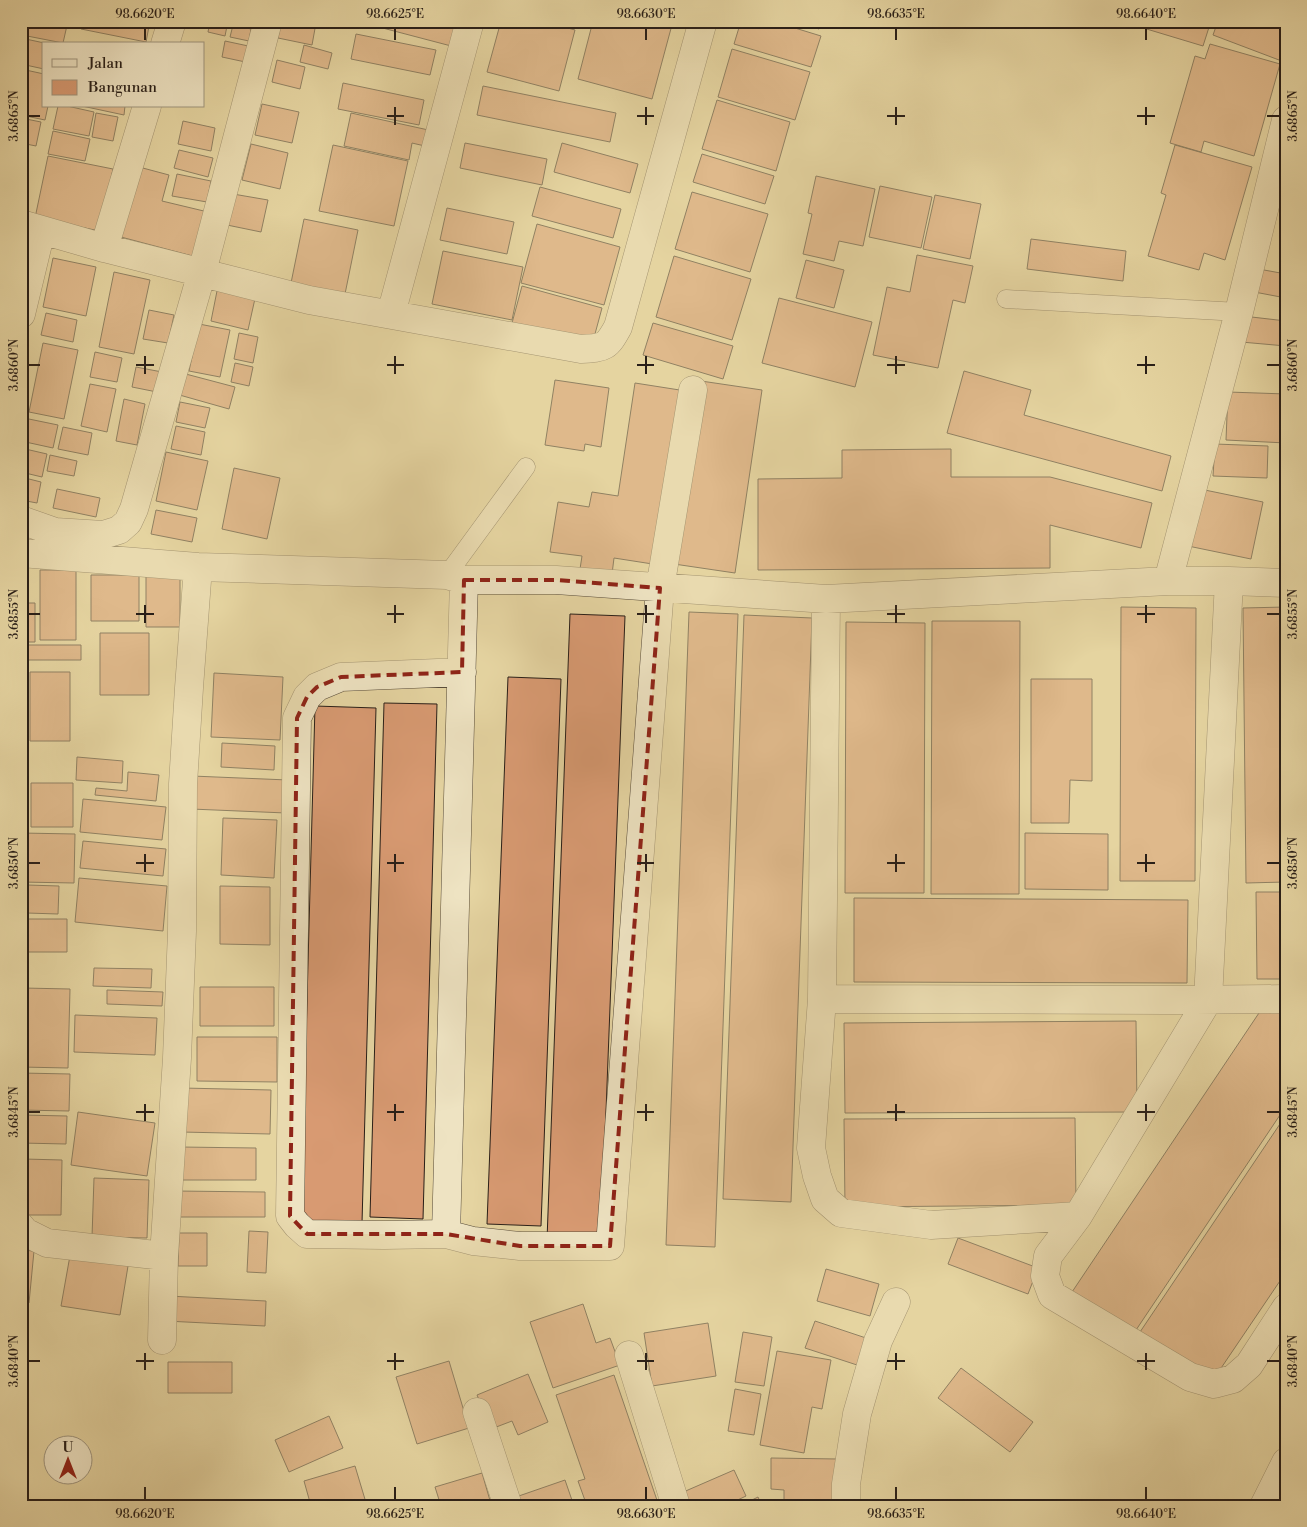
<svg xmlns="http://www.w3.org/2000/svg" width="1307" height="1527" font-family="'Libre Bodoni',serif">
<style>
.building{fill:#d89a72;stroke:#291f18}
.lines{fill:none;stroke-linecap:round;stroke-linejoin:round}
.service-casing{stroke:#584c3a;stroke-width:19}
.minor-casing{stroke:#584c3a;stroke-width:29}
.service{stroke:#eee3c2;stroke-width:18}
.minor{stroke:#eee3c2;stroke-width:28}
.marked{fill:none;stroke:#8f2418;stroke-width:4;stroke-dasharray:10 6;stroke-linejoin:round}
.ticks{fill:none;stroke:#291f18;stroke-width:2}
.neatline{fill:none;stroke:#291f18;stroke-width:2}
.ticks-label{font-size:12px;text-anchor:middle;fill:#291f18}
</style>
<rect width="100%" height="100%" fill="#e5d4a1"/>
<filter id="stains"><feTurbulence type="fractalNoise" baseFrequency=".004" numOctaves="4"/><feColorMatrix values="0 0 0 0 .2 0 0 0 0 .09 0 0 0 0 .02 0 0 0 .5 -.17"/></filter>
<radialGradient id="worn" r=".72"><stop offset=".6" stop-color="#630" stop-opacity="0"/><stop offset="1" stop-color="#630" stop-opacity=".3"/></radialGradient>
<path class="building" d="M25,21H68L63,43L22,35Z
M83,21H150L146,42L81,29Z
M210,21H228L225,36L208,32Z
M281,21H307L316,23L312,45L278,38Z
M376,21H430L460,29L455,47L375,26Z
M501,21H542L575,30L559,91L487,72Z
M593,21H673L652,99L578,79Z
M741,21H772L821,36L811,67L734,44Z
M794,21H822L819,29Z
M1120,21H1211L1203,46Z
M1218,21H1286V42L1279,60L1213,35Z
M233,25L251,29L249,41L230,37Z
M356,34L436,50L430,75L351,59Z
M21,38L49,44H44V69L21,64Z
M225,41L253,47L250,63L222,57Z
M1210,44L1280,64L1254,156L1204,141L1201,152L1170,143L1195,56L1205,59Z
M304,45L332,53L328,69L300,62Z
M732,49L810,72L795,120L718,97Z
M277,60L305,67L300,89L272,82Z
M21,69L44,74V106H48L45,120L21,115Z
M343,83L424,100L419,125L338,109Z
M483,86L616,113L610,142L477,115Z
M717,100L790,122L776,171L702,149Z
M262,104L299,112L292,143L255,135Z
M58,106H67L94,112L89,136L53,129Z
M82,106H125L124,115Z
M96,113L118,117L113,141L92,137Z
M351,113L433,131L429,147L412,143L409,160L344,146Z
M21,118L41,122L36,146L21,143Z
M183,121L215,128L211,151L178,144Z
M53,131L90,139L85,161L48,154Z
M465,143L547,159L542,185L460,168Z
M562,143L638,164L630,193L554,172Z
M251,144L288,153L280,189L242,180Z
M333,145L408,161L394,226L319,211Z
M1175,145L1252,167L1225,260L1204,253L1199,270L1148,256L1166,195L1161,193Z
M21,146L26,147L21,172Z
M179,150L213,158L208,177L174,168Z
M702,154L774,176L765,204L693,182Z
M48,156L113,169L100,231L35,218Z
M139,167L169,175L162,201L208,212L196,257L121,237Z
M177,174L211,181L207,202L172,196Z
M816,176L875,189L863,246L839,241L834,261L803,254L812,214L808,213Z
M880,186L932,197L921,248L869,237Z
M540,187L621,209L613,238L532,216Z
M692,192L768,214L750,272L675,249Z
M233,194L268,200L261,232L227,225Z
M935,195L981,204L970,259L923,249Z
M447,208L514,222L507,254L440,240Z
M304,219L358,230L345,294L291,283Z
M537,224L620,247L604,305L521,283Z
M1031,239L1126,251L1123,281L1027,269Z
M443,251L523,267L512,320L432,304Z
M917,255L973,266L965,303L953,300L938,368L873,355L887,287L910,292Z
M674,256L751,279L732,340L656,317Z
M53,258L96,267L86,316L43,307Z
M806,260L844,270L834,308L796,298Z
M1253,268L1286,274V298L1249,291Z
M114,272L150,280L134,354L99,347Z
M218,286L256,294L248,330L211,321Z
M522,286L602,308L592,345L512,323Z
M779,298L872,322L855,387L762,363Z
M149,310L174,315L168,343L143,339Z
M46,313L77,320L73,342L41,335Z
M1243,316L1286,321V346L1241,342Z
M653,323L733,346L723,379L643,355Z
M199,324L230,330L220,377L189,371Z
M239,333L258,337L253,363L234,359Z
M43,343L78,350L64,419L29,412Z
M95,352L122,358L117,382L90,377Z
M235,363L253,367L249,386L231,382Z
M136,367L162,372L157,392L132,387Z
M964,371L1031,390L1024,415L1171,456L1162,491L947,433Z
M182,373L235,387L229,409L176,394Z
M555,380L609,388L601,447L585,444L584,451L545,445Z
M701,381L762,390L735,573L674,564Z
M635,383L686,391L659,565L614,558L612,574L580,569L582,556L550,552L558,502L589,507L592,492L618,496Z
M90,384L116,389L107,432L81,426Z
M1228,392L1286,394V443L1226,440Z
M124,399L145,404L137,445L116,441Z
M180,402L210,408L205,428L176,422Z
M24,418L58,425L53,448L21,441V430Z
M176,426L205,432L201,455L171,449Z
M63,427L92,433L88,455L58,449Z
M1215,444L1268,446L1267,478L1213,476Z
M21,448L47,454L42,477L21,472Z
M951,449V477H1050L1152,503L1141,548L1050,525V568L758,570V479L842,478V450Z
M166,452L208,461L197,510L156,501Z
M50,455L77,461L74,476L47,471Z
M234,468L280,478L267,539L222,529Z
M21,477L41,482L37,503L21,500Z
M57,489L100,498L96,517L53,508Z
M1200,489L1263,502L1251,559L1188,546Z
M156,510L197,518L192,542L151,534Z
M40,570H76V640H40Z
M146,574H180V627H146Z
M91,575H139V621H91Z
M22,603H35V642H22Z
M1121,607L1196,608L1195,881H1120Z
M1286,607V882L1246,883L1243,608Z
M689,612L738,614L715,1247L666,1245Z
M570,614L625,616L601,1242L547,1240Z
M744,615L812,618L791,1202L723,1199Z
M932,621H1020L1019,894H931Z
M846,622L925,623L924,893H845Z
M100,633H149V695H100Z
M21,645H81V660H21Z
M30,672H70V741H30Z
M214,673L283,677L280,740L211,737Z
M508,677L561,679L541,1226L487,1224Z
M1031,679H1092V781L1070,780L1069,823H1031Z
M384,703L437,704L423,1219L370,1217Z
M315,706L376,708L362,1223L301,1222Z
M222,743L275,746L274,770L221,767Z
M77,757L123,761L122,783L76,780Z
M128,772L159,775L156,801L95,795L96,788L127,791Z
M192,776L288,780L286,813L191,809Z
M31,783H73V827H31Z
M83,799L166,807L162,840L80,832Z
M223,818L277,820L274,878L221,875Z
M21,833L75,834L74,883L21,882Z
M1025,833L1108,834V890L1025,889Z
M83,841L166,849L163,876L80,868Z
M79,878L167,886L163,931L75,922Z
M27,885L59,886L58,914L27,913Z
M220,886L270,887V945L220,944Z
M1256,892H1286V979H1257Z
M854,898L1188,900L1187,983L854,982Z
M21,919H67V952H21Z
M94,968L152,969L151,988L93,986Z
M200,987H274V1026H200Z
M23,988L70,989L68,1068L21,1067Z
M107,990L163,992L162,1006L107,1004Z
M1265,1004L1286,1017V1106L1132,1336L1070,1295Z
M75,1015L157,1018L155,1055L74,1052Z
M1136,1021L1137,1112L845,1113L844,1023Z
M197,1037H277V1082L197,1081Z
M21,1073L70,1074L69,1111L21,1110Z
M182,1088L271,1090L270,1134L181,1132Z
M78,1112L155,1123L147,1176L71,1165Z
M22,1115L67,1116L66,1144L21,1143Z
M1286,1115V1272L1213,1380L1140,1332Z
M1075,1118L1076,1205L845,1207L844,1119Z
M180,1147L256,1148V1180H179Z
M24,1159L62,1160L61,1215H22Z
M94,1178L149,1180L147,1238L92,1237Z
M175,1191L265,1192V1217H175Z
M249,1231L268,1232L266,1273L247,1272Z
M179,1233H207V1266H178Z
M958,1238L1038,1268L1028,1294L948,1264Z
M21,1250L34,1251L29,1303L21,1302Z
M71,1250L129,1260L120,1315L61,1306Z
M826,1269L879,1284L870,1316L817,1301Z
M168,1296L266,1301L265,1326L166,1321Z
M583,1304L596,1343L610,1338L620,1365L553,1388L530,1322Z
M815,1321L866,1338L857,1365L805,1348Z
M708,1323L716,1376L652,1386L644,1333Z
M743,1332L772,1337L764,1386L735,1382Z
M777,1351L831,1360L822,1409L812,1407L804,1453L760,1445Z
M449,1361L469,1428L417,1444L396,1377Z
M168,1362H232V1393H168Z
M961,1368L1033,1422L1010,1452L938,1398Z
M528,1374L548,1422L518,1435L512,1421L491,1429L477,1395Z
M614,1375L659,1506H587L578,1481L585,1479L556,1395Z
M735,1389L761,1394L754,1435L728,1431Z
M329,1416L343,1448L289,1472L275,1440Z
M771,1458L838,1459L837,1506H784V1490L771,1489Z
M355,1466L367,1506H311L304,1481Z
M734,1470L746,1496L725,1506H687L681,1493Z
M482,1473L491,1504L487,1506H441L435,1487Z
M565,1480L574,1506H516L513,1498Z
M758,1497L762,1506H740Z"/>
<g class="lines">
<g class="service-casing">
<path id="service" d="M1006,299L1239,312
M447,575L526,467"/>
</g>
<g class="minor-casing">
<path id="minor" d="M165,44L172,21
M21,224L104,248L309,300L581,349C605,348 607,347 618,327L703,21
M104,248L147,106
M21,314L41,231
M391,314L470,21
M21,520L55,532L103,535L119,530L128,522L134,509L202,272L268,21
M21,553L198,567L447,575L464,580H556L826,599L1168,581H1229L1208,1000L1078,1216L1048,1256L1045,1276L1052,1295L1190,1377L1214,1384L1233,1379L1249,1365L1286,1308
M1168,581L1239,312L1286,120
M1229,581L1286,583
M826,599L822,999L811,1148L817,1176L825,1199L841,1213L931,1225L1078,1216
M462,672L341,677L317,687L307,697L297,718L290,1216L297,1225L307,1234L384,1235L446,1234L473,1241L520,1246H610L660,588L693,390
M822,999L1170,1000L1286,999
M21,1227L25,1232L47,1243L164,1256
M446,1234L464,580
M162,1340L164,1256L177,1058L182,931L183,784L189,688L198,567
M629,1355L676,1506
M477,1412L508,1506
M846,1506V1484L857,1414L878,1341L896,1302
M1264,1506L1286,1462"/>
</g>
<use href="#service" class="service"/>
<use href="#minor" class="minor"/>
</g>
<path d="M0 0H1307V1527H0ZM464,580H556L660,588L610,1246H520L446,1234H307L290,1216L297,718L307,697L317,687L341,677L462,672Z" fill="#e5d4a1" fill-opacity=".55" fill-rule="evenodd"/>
<path class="marked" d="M464,580H556L660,588L610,1246H520L446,1234H307L290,1216L297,718L307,697L317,687L341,677L462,672Z"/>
<path class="ticks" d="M145,28V40M395,28V40M646,28V40M896,28V40M1146,28V40M395,107V125M646,107V125M896,107V125M1146,107V125M28,116H40M387,116H404M637,116H654M887,116H905M1137,116H1155M1267,116H1280M145,356V374M395,356V374M646,356V374M896,356V374M1146,356V374M28,365H40M136,365H154M387,365H404M637,365H654M887,365H905M1137,365H1155M1267,365H1280M145,605V623M395,605V623M646,605V623M896,605V623M1146,605V623M28,614H40M136,614H154M387,614H404M637,614H654M887,614H905M1137,614H1155M1267,614H1280M145,854V872M395,854V872M646,854V872M896,854V872M1146,854V872M28,863H40M136,863H154M387,863H404M637,863H654M887,863H905M1137,863H1155M1267,863H1280M145,1104V1121M395,1104V1121M646,1104V1121M896,1104V1121M1146,1104V1121M28,1112H40M136,1112H154M387,1112H404M637,1112H654M887,1112H905M1137,1112H1155M1267,1112H1280M145,1353V1370M395,1353V1370M646,1353V1370M896,1353V1370M1146,1353V1370M28,1361H40M136,1361H154M387,1361H404M637,1361H654M887,1361H905M1137,1361H1155M1267,1361H1280M145,1487V1500M395,1487V1500M646,1487V1500M896,1487V1500M1146,1487V1500"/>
<rect width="1307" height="1527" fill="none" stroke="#e5d4a1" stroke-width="55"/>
<rect x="42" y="42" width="162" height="65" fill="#eee3c2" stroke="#9f957e"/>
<rect x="52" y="59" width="25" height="8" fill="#eee3c2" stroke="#9f957e"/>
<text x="88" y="68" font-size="15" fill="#291f18">Jalan</text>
<rect x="52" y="80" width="25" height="15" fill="#d89a72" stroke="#9f957e"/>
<text x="88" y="92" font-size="15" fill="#291f18">Bangunan</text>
<g transform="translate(68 1460)"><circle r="24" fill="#eee3c2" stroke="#9f957e"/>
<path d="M0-4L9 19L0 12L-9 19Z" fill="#8f2418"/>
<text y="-8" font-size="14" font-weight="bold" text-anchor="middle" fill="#291f18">U</text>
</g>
<rect x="28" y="28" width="1252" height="1472" class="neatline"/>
<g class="ticks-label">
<text x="145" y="18">98.6620°E</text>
<text x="395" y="18">98.6625°E</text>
<text x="646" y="18">98.6630°E</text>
<text x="896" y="18">98.6635°E</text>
<text x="1146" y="18">98.6640°E</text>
<text transform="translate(14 116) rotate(-90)" y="4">3.6865°N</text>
<text transform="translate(1293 116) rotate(-90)" y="4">3.6865°N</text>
<text transform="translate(14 365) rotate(-90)" y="4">3.6860°N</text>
<text transform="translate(1293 365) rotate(-90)" y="4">3.6860°N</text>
<text transform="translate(14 614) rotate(-90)" y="4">3.6855°N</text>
<text transform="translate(1293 614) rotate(-90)" y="4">3.6855°N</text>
<text transform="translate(14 863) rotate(-90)" y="4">3.6850°N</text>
<text transform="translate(1293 863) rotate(-90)" y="4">3.6850°N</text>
<text transform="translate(14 1112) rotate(-90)" y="4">3.6845°N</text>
<text transform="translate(1293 1112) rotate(-90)" y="4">3.6845°N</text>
<text transform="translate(14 1361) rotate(-90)" y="4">3.6840°N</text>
<text transform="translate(1293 1361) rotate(-90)" y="4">3.6840°N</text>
<text x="145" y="1518">98.6620°E</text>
<text x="395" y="1518">98.6625°E</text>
<text x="646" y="1518">98.6630°E</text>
<text x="896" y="1518">98.6635°E</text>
<text x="1146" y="1518">98.6640°E</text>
</g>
<rect width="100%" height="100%" filter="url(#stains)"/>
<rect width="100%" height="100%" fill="url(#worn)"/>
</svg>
